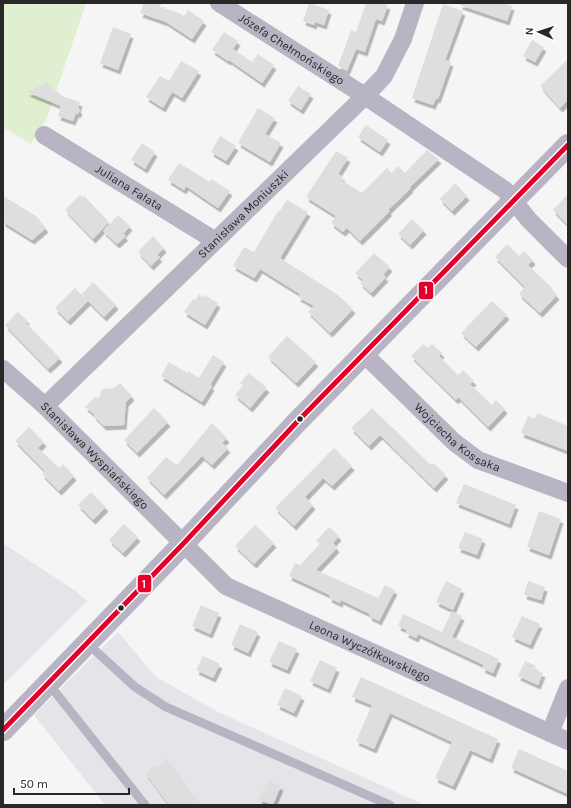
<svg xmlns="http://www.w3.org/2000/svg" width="571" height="808" font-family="Karla,sans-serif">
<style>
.built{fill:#e5e4e9}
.green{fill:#e0efcf}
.building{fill:#dededf;filter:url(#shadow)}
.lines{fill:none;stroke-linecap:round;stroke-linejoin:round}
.service{stroke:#b8b4c3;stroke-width:9}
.minor{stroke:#b8b4c3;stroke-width:18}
.tertiary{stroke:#b8b4c3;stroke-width:22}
.bus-1-casing{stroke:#fff;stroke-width:8}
.bus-1{stroke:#e4002b;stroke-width:5}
.bus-dot{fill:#282829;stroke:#fff;stroke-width:1.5}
.labels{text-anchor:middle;stroke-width:4;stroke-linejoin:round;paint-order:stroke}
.street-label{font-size:12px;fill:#282829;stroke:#fff}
.line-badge{stroke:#fff;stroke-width:1.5}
.badge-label{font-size:11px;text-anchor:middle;font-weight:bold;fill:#fff}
</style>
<defs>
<filter id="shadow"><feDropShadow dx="2.5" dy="4.5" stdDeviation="0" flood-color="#0004"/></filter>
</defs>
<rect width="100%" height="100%" fill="#f5f5f6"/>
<path class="built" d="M3,543L77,592L87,601L3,685Z
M118,632L156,677L218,712L425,805H105L34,715Z"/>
<path class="green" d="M3,3H86L47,118L31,144L3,127Z"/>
<path class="building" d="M144,3H162L160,7L179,13L184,16L188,10L204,21L192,39L166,22L140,13Z
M309,3L329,10L324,25L315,22L314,25L303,21Z
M366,3H381L388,5L382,21L376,19L365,52L356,49L347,71L338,66L351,30L356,32Z
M460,3H503L512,6L507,21L460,5Z
M443,4L463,11L445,60L451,62L438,99L436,98L433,105L412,98Z
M113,27L131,34L118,70L100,63Z
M224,32L238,41L233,49L252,62L258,54L274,65L262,83L229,60L228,61L212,50Z
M532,40L544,47L535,62L523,56Z
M568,59V100L560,108L540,86Z
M181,61L199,71L182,98L172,92L163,108L146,97L160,76L169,81Z
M46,83L64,97L80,102L78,108L80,110L78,114L76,113L73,121L58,116L61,106L27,92Z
M298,86L311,94L301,110L288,101Z
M258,108L275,118L265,134L281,143L270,162L238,143Z
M366,125L388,140L380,152L358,137Z
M220,136L236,146L226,161L211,152Z
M142,143L155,152L145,169L131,160Z
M427,150L439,159L410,187L411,188L388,210L390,211L360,241L347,228L343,232L331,223L336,216L306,197L336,151L348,158L338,174L343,177L341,180L362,193L387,168L392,173L398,166L405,173Z
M179,163L210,182L211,179L230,191L218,208L186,186L184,190L168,180Z
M455,183L467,196L452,211L440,199Z
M568,194V225L553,210Z
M80,195L82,197L84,196L109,222L93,239L65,210Z
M3,196L36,216L46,228L32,240L3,222Z
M287,200L308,212L280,258L338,295L353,309L330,333L308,312L314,306L298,297L300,294L260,269L254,278L233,266L244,247L254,252L278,211L279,212Z
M118,215L130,226L123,234L126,236L117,244L103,231Z
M412,219L424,230L410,245L398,234Z
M153,236L164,248L157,255L160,257L151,266L138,252Z
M507,244L519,256L524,251L533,260L528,265L552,288L551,289L557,295L540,313L519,294L525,287L495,257Z
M374,253L390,267L383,275L386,277L371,293L360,283L363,280L355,273Z
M93,282L116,305L104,317L88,301L68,321L55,308L75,288L85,298L82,294Z
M199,294L203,297L204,295L218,303L205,325L184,312L193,299L195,300Z
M492,301L507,315L476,347L461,333Z
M18,312L27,320L25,322L60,358L48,369L5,325Z
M287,336L316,362L296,383L268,357Z
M423,344L428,348L432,344L442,353L439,356L458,375L463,370L474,381L470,384L492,405L496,400L505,409L488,427L458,397L456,400L411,356Z
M213,355L224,362L210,385L212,386L202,402L161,376L169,362L187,373L188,371L199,378Z
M249,373L267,388L250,408L235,395L243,385L240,383Z
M120,383L132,396L126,402L124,425L104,426L94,416V414L85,407L95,397L99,398L102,389L114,388Z
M154,408L168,422L137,453L124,440Z
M372,408L431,465L433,463L446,475L434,488L380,435L369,446L351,428Z
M537,413L568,426V451L521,433L528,416L535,419Z
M212,423L227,438L222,443L228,448L212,465L202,456L164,495L147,478L166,457L177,465Z
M29,427L44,442L38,448L59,468L63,464L74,476L59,491L42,474L45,471L15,441Z
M334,448L352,466L332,486L323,478L305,497L313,505L294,526L275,508Z
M464,484L516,505L509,524L456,503Z
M91,492L106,507L93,520L78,505Z
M539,511L561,519L549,555L527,547Z
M124,524L138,537L123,553L109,540Z
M255,525L274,543L254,564L235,546Z
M329,527L339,536L333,543L337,548L316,570L378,598L385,585L395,590L379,621L369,616L370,614L341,600L340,603L329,598L330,595L289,576L295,563L300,565L320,544L316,541Z
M465,532L483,539L477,555L458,548Z
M446,581L462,589L453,610L436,602Z
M528,581L545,587L541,600L524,595Z
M201,605L219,613L210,634L192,626Z
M452,611L462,616L452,637L499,659L493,673L482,668L484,665L418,634L416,638L406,633L407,630L398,626L403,614L442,632Z
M522,616L540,624L530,645L512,637Z
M240,624L258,632L248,653L231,645Z
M279,641L297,649L287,670L269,662Z
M203,656L220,664L213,678L196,670Z
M320,660L337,668L328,689L310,681Z
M525,661L536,666L534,669L543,673L538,685L518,676Z
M361,677L498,739L490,759L470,750L453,786L435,778L452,742L390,713L374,749L356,741L372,705L352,697Z
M285,688L302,696L294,713L277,705Z
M519,749L568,771V794L511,768Z
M167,759L201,805H169L145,773L157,764L159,766Z
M268,780L281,786L273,805L259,800Z"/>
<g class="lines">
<path class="service" d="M87,643L135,687L166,707L390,805
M48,683L145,805"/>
<g class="minor">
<path id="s1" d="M219,3L365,96L505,190L529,220L568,259"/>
<path id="s2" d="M44,135L214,240"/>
<path id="s3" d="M364,354L454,442L478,460L568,493"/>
<path id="s4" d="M3,369L45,406L226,586L568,741"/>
<path id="s5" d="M45,406L365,96L384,76L403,39L415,3"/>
<path d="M550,733L568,688"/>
</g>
<path class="tertiary" d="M3,730L183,544L297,422L568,145"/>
<g class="bus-1-casing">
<path id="bus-1" d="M3,730L183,544L297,422L568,145"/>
</g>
<use href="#bus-1" class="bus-1"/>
</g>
<g class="bus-dot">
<circle cx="300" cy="419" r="3.5"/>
<circle cx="121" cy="608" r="3.5"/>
</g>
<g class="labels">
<g class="street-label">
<text dy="4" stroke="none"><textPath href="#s1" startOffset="86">Józefa Chełmońskiego</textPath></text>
<text dy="4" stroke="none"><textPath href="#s2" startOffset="100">Juliana Fałata</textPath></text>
<text dy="4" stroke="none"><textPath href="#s5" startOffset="276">Stanisława Moniuszki</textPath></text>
<text dy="4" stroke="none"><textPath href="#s3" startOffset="126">Wojciecha Kossaka</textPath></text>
<text dy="4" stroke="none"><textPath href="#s4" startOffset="126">Stanisława Wyspiańskiego</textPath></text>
<text dy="4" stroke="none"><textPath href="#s4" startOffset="469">Leona Wyczółkowskiego</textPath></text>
</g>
</g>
<g class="line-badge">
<rect x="418" y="281" width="16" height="19" rx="4" fill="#e4002b"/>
<rect x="137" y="574" width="15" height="19" rx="4" fill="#e4002b"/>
</g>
<g class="badge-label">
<text x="426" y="294">1</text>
<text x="144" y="588">1</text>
</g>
<rect width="571" height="808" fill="none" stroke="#282829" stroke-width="8"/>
<g transform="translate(539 32) rotate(273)" stroke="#ffffff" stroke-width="3" paint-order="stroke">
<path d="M0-3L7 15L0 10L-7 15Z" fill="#282829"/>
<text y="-6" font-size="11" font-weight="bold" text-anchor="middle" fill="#282829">N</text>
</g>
<path d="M14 788v6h115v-6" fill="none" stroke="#282829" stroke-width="2"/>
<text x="20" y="788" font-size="12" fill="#282829" stroke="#ffffff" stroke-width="3" paint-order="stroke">50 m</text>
</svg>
